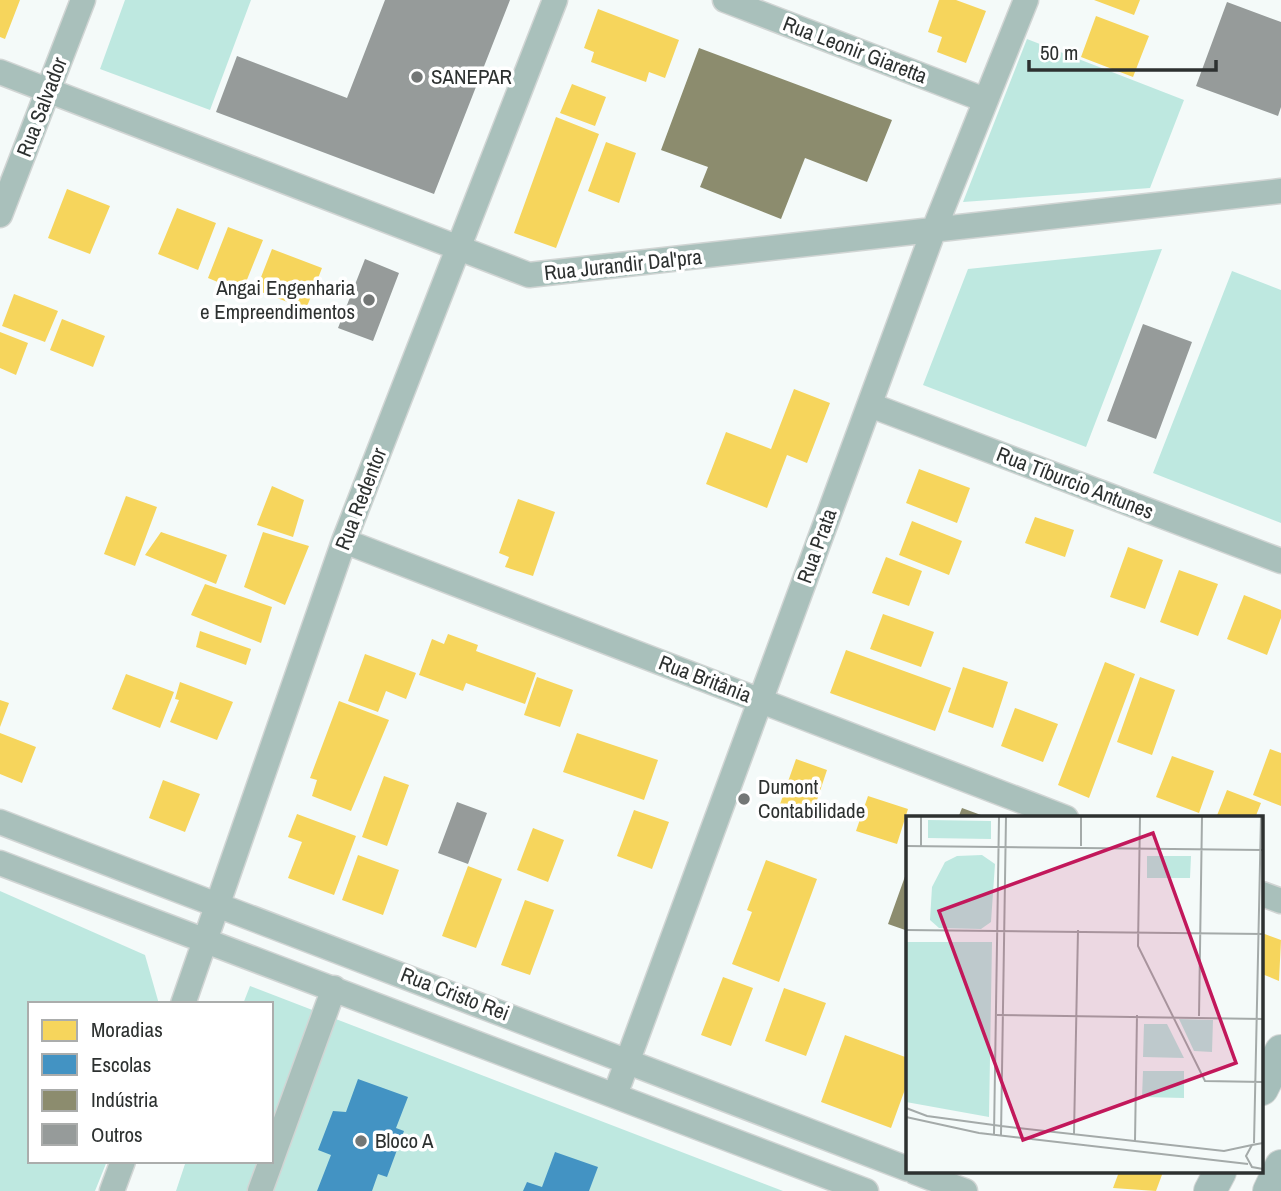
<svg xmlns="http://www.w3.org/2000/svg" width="1281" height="1191" font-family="'Archivo Narrow',sans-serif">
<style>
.green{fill:#bee8e0}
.homes{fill:#f6d55c}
.schools{fill:#4393c3}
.industry{fill:#8c8c6e}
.building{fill:#969b9a}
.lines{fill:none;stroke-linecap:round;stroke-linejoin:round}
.minor-casing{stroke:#d1d5d4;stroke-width:27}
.major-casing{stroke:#d1d5d4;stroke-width:34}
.minor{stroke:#a9c0bb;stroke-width:24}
.major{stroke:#a5beba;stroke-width:32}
.poi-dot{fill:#737776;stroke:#fff;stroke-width:2.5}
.labels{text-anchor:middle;stroke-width:7;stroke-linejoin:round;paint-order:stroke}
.street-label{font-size:21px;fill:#2d3130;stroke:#fff}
.poi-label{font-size:21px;fill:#2d3130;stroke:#fff;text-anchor:start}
.inset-road{fill:none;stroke:#a4aaa9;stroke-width:2}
.view{fill:#c2185b;fill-opacity:0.15;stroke:#c2185b;stroke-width:3.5}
.inset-edge{fill:none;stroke:#2d3130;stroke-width:3.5}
</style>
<rect width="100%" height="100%" fill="#f4faf9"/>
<path class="green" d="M125,0H251L210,110L100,69Z
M1027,39L1184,100L1150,188L963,202Z
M1162,249L1086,447L923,385L968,269Z
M1232,271L1281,290V523L1153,473Z
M0,891L145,955L159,1004H30V1161H107L95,1191H0Z
M250,986L783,1191H176L186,1161H271V1004H243Z"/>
<path class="homes" d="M0,0H20L5,39L0,37Z
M939,0H956L986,11L966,63L937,52L942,37L928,32Z
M1094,0H1140L1134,15Z
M598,9L679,40L665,78L649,72L646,82L591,62L594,52L584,48Z
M1096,16L1149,36L1133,77L1081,57Z
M572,84L606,97L595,126L560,113Z
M556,117L599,134L556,248L514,233Z
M606,142L636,153L619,203L588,191Z
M67,189L110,206L90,254L48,238Z
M177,208L216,223L198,270L158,254Z
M228,227L263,240L242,292L208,278Z
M272,249L322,268L306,309L256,290Z
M14,294L58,311L45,342L2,326Z
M62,319L105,336L93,367L50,350Z
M0,332L28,343L16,375L0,368Z
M794,389L830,403L807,463L787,455L767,508L706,484L726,432L771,449Z
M919,469L970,488L957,523L906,503Z
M272,486L304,500L293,537L257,525Z
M126,496L157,507L135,566L104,554Z
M518,499L555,512L533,576L505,567L509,557L499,553Z
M1035,517L1074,530L1065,557L1025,543Z
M912,521L962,541L949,575L899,555Z
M161,532L227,555L216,584L145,555Z
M263,532L309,546L285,605L244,587Z
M1128,547L1163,560L1145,609L1110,597Z
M886,557L922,571L909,606L872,593Z
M1179,570L1218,584L1198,636L1160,622Z
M205,584L272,607L261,643L191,615Z
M1244,595L1281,610V618L1267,655L1227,639Z
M883,614L934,632L921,667L870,649Z
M200,631L251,649L246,665L196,647Z
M448,634L478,645L476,651L536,673L525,704L466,683L463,691L419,675L432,639L444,644Z
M846,650L951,688L935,731L830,693Z
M365,654L416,673L406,699L386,691L378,712L348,701Z
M1105,662L1135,674L1089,798L1058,785Z
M963,667L1008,682L993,728L948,712Z
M126,674L174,692L160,728L112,709Z
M537,677L573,690L560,727L524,715Z
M1140,677L1175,690L1152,755L1117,742Z
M180,682L233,702L217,740L170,722L179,700L175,699Z
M0,700L9,703L0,727Z
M339,701L389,720L351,811L312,796L317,780L310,778Z
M1015,708L1058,724L1043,762L1001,746Z
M0,733L36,747L22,783L0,774Z
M577,733L658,760L644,800L563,772Z
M1270,749L1281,753V806L1253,795Z
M1172,756L1214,771L1199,813L1156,797Z
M796,759L827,770L811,818L779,807Z
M384,776L409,785L387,846L362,837Z
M163,780L200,794L185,832L149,818Z
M1227,790L1261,803L1255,818H1216Z
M868,796L908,809L897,844L856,831Z
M634,810L669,822L652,869L617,856Z
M297,814L356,836L334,895L288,878L302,842L288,837Z
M533,828L564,840L548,882L517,870Z
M358,855L399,870L383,915L342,900Z
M766,860L817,879L779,982L732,964L752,912L747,910Z
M468,866L502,879L476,948L442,936Z
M525,900L554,910L530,975L501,965Z
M1262,933L1281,940L1279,981L1262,974Z
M723,977L753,988L731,1046L701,1035Z
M784,988L826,1003L806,1056L765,1041Z
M845,1035L908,1058V1081L891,1128L821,1102Z
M1119,1172H1163L1156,1191L1113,1188Z"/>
<path class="schools" d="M358,1079L408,1097L396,1128L404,1131L387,1177L378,1174L372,1191H317L331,1155L318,1150L333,1111L346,1112Z
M555,1152L598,1167L589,1191H523L527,1182L542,1187Z"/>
<path class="industry" d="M699,48L892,120L867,182L805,158L781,219L700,187L708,167L661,150Z
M962,808L989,818H958Z
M908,868V931L888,924Z"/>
<path class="building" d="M385,0H510L434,194L216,112L237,56L347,98Z
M1227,2L1281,22V107L1278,116L1196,86Z
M365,259L399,273L373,341L338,328Z
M1143,324L1192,342L1156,439L1107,421Z
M457,802L487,813L468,864L438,853Z"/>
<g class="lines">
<g class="minor-casing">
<path id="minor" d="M725,0L985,100
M0,72L529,275L1281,191
M0,215L83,0
M870,405L1281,561
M344,541L1066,818
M0,822L908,1169
M0,863L866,1191
M1262,894L1281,901
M183,1004L344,541L555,0
M615,1095L933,232L1026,0
M271,1161L334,988
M915,1172L965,1191
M112,1191L123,1161
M260,1191L271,1161"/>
</g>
<g class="major-casing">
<path id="major" d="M1262,1089L1281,1051
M1210,1191L1220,1172
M1269,1191L1281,1166"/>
</g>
<use href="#minor" class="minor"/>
<use href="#major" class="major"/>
</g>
<g class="poi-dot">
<circle cx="417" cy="77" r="7"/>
<circle cx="369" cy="300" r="7"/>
<circle cx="744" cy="799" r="7"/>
<circle cx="361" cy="1141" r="7"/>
</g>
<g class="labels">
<g class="street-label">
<text transform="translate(855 50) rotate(21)" y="7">Rua Leonir Giaretta</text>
<text transform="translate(42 107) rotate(-69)" y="7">Rua Salvador</text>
<text transform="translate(623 265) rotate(-6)" y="7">Rua Jurandir Dal'pra</text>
<text transform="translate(1075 483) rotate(21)" y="7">Rua Tíburcio Antunes</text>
<text transform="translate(361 499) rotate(-69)" y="7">Rua Redentor</text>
<text transform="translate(817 546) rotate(-70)" y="7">Rua Prata</text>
<text transform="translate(705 679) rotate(21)" y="7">Rua Britânia</text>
<text transform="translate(455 994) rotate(21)" y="7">Rua Cristo Rei</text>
</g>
<g class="poi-label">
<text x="431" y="84">SANEPAR</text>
<text x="355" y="295" text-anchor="end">Angai Engenharia<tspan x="355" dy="24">e Empreendimentos</tspan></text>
<text x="758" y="794">Dumont<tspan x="758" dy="24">Contabilidade</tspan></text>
<text x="375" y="1148">Bloco A</text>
</g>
</g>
<g transform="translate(906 816)">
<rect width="357" height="357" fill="#f4faf9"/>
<path d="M22,4L85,5V23L22,22ZM51,40L76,39L89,48L85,106L75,113L33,112L24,104L26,71L39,46ZM241,40H285L284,62H241ZM0,126H86L83,301L0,286ZM273,203L307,204L306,236L288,235ZM238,208H261L278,242L237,241ZM237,255H278V282L236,281Z" fill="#bee8e0"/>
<path class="inset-road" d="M15,1V30M234,1L232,130L299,265L357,266M0,30L356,34M175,30V1M0,114L357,118M91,199L357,203M293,200L296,1M0,292L21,300L95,310L318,335L346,329M0,301L73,317L342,348M88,318L93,1M168,318L172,114M95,319L100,1M229,325L231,199M348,327L355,1M357,327L346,329L340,340L346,351L357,353"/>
<path class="view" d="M247,17L330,247L117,324L33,95Z"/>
<rect width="357" height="357" class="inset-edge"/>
</g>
<rect x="28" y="1002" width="245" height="161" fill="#ffffff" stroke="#abadac" stroke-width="2"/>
<rect x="42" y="1020" width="35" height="21" fill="#f6d55c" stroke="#abadac" stroke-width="2"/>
<text x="91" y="1037" font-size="21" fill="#2d3130">Moradias</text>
<rect x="42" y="1054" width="35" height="21" fill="#4393c3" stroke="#abadac" stroke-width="2"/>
<text x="91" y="1072" font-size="21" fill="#2d3130">Escolas</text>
<rect x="42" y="1090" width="35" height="21" fill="#8c8c6e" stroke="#abadac" stroke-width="2"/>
<text x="91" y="1107" font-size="21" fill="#2d3130">Indústria</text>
<rect x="42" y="1124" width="35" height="21" fill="#969b9a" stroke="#abadac" stroke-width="2"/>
<text x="91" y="1142" font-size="21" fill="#2d3130">Outros</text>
<path d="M1029 60v10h187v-10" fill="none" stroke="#2d3130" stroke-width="3.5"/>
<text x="1040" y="60" font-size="21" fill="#2d3130" stroke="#ffffff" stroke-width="5" paint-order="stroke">50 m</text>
</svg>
